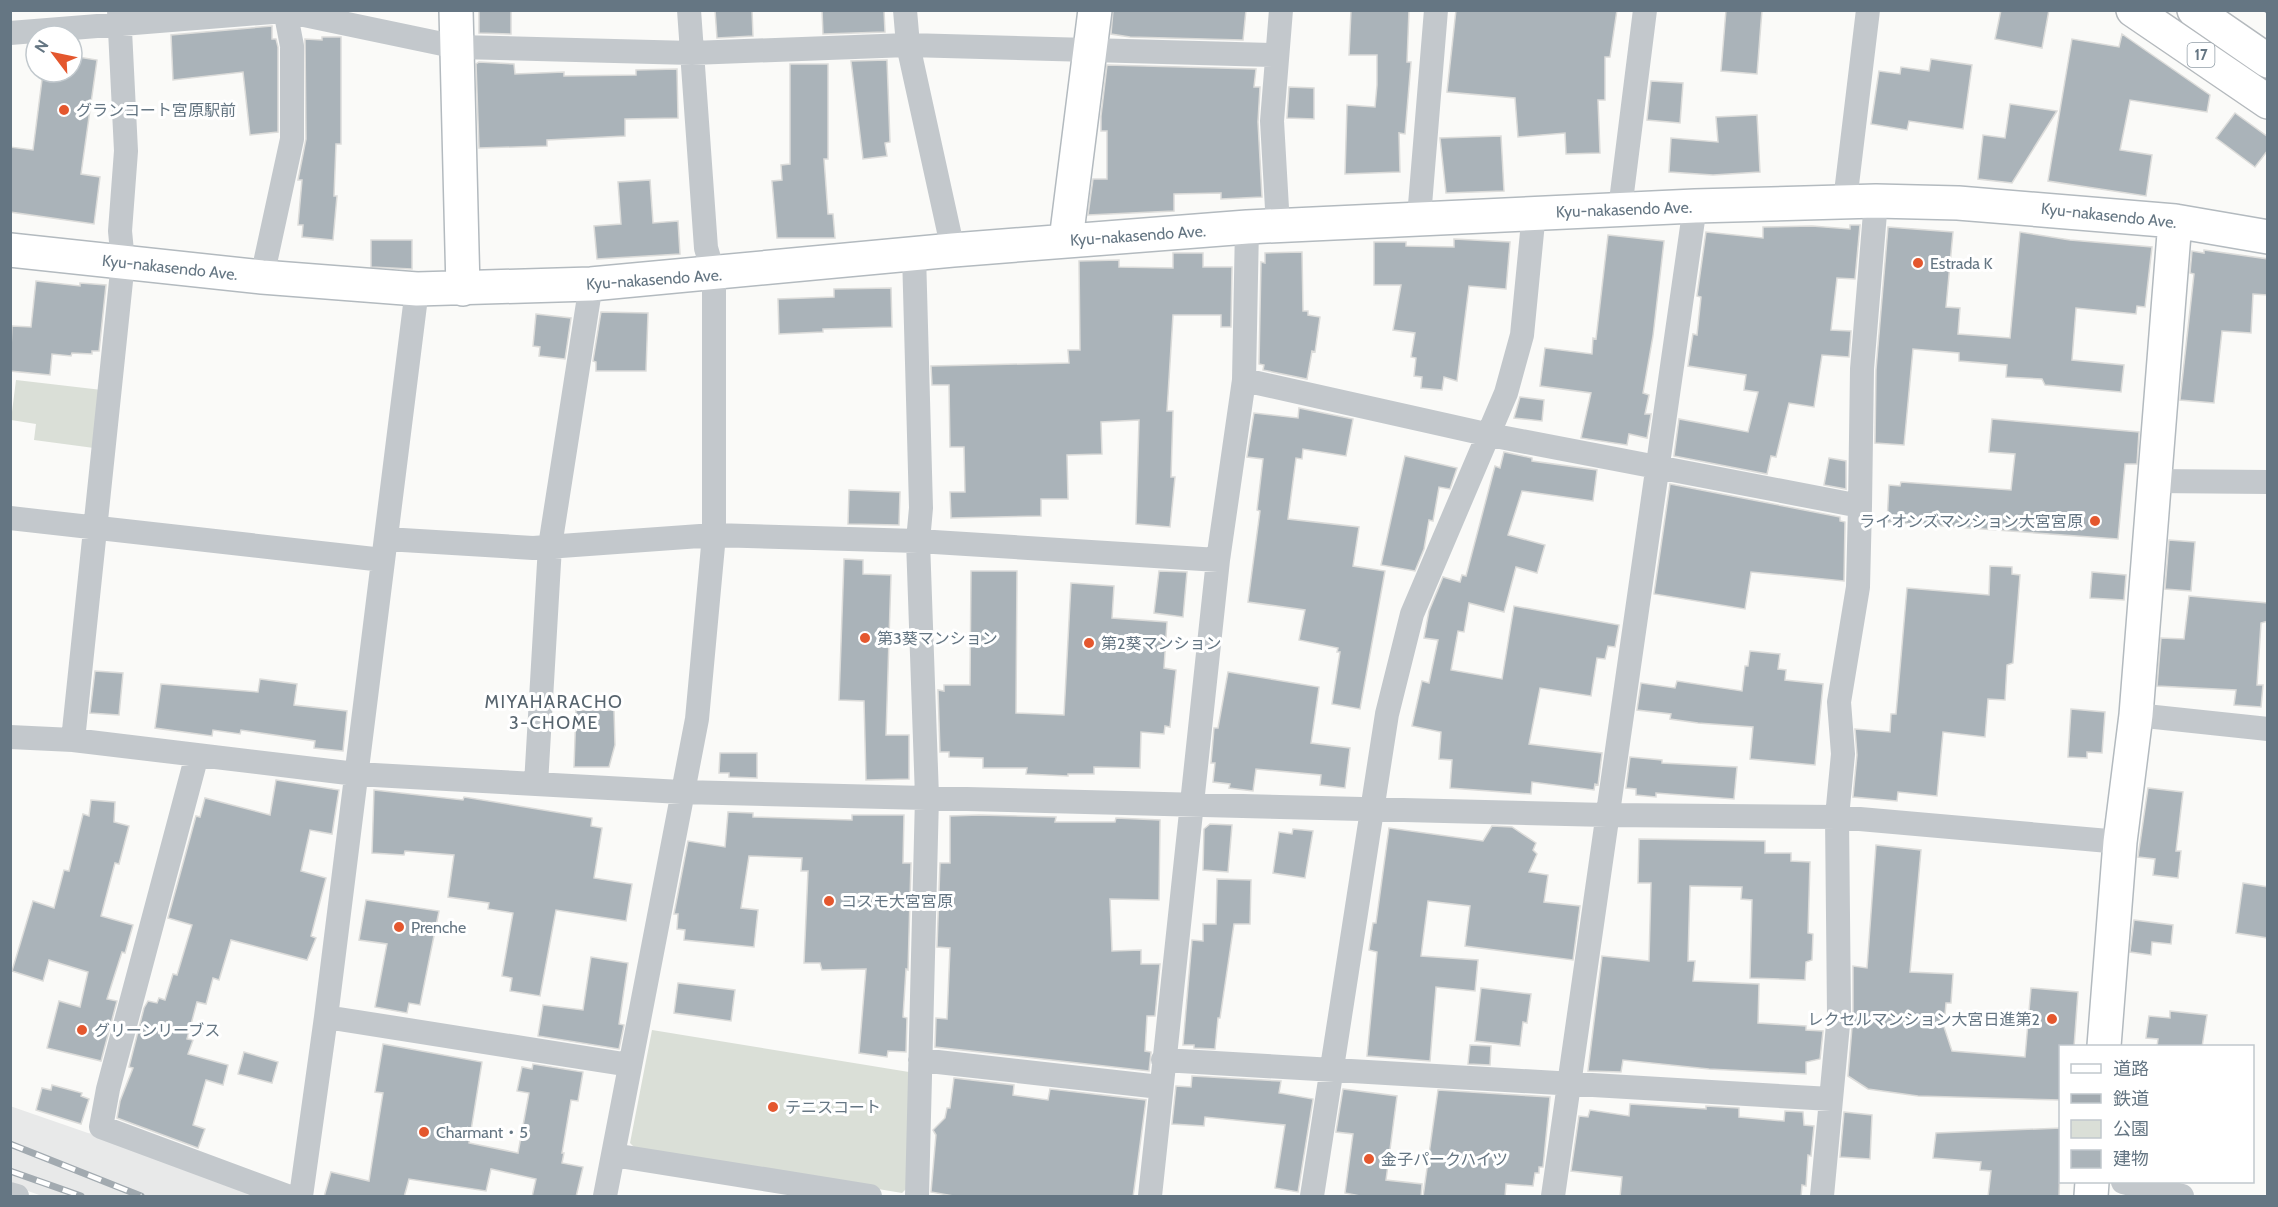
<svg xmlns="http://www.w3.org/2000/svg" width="2278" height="1207" font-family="Cabin,'Noto Sans JP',sans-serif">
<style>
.built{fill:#e8e9e9}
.green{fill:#dadfd7}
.building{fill:#aab3b9;stroke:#dcdcda;stroke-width:1.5}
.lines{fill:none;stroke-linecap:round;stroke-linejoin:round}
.secondary-casing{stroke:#b3babf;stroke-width:36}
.highway-casing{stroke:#b4b9bd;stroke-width:36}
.street{stroke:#c3c8cc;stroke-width:24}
.secondary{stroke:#fff;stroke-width:33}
.highway{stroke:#fff;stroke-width:33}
.tram{stroke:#a2aab0;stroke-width:1.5}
.rail-casing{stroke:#a2aab0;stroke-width:7}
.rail{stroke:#fff;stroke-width:4.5;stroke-dasharray:14;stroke-linecap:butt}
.poi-dot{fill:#e4572e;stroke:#fff;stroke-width:2}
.labels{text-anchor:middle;stroke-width:6;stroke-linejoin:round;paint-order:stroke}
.shield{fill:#fff;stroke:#939fa8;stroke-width:1.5}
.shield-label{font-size:15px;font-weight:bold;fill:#657683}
.poi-label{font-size:16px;fill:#657683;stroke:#fff;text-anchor:start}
.street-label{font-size:16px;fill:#657683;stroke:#fff}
.neighbourhood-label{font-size:18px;letter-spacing:1.5px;fill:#57646e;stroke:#fff}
</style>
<rect width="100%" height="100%" fill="#fafaf8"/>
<path class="built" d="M10,1106L88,1133L104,1136L268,1196H42L11,1185Z"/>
<path class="green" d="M16,380L102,390L94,448L34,440L36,424L11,420Z
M652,1030L909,1072L907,1188L902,1193L635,1148L630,1143Z"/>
<path class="building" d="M479,10H511V34L479,33Z
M715,10H752L753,36L717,38Z
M822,10H884L885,32L823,34Z
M1113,10H1246L1243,40L1130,37L1111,34Z
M1351,10H1409L1407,62H1411L1405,134L1399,133L1400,172L1345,174L1347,105L1375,107L1377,85V55H1349Z
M1456,10H1617L1610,57H1605V100H1598L1600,153L1566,154L1565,133L1518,137L1515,98L1447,92Z
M1726,10H1762L1757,74L1721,71Z
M2001,10H2049L2042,48L1995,39Z
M272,26V39H276L278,47V132L250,135L243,72L173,80L171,35Z
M2122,34L2210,95L2207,112L2130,100L2120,150L2152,155L2146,196L2048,181L2072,39L2119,47Z
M322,37H341V144H336L334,196H337L333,240L302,237L303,225H298L302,180H298L306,139L305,39L322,40Z
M72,56L97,60L81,174L100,177L94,224L10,212V147L33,150L43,72H72Z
M1931,59L1972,65L1963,129L1909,121L1907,130L1871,124L1879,71L1900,74L1901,67L1929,71Z
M887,60L890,142L885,143L887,156L863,159L851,61Z
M479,62L514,64L515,74L564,72V76L636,75V70L677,69L678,118L625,119V136L547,140V146L479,148L476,64Z
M790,64H828V159H824L828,214H833L835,238H777L772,181L782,180L781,165L790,164Z
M1107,65L1256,69L1254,87H1260L1258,122L1262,197L1221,199V193L1174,194V211L1088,215L1093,179H1107V131H1101V116Z
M1651,81L1683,83L1680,123L1647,120Z
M1289,87L1314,88V119L1287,118Z
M2010,104L2057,111L2012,183L1978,179L1983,135L2005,138Z
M2235,113L2268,137V150L2255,167L2216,138Z
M1757,115L1760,172L1713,175L1669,172L1671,138L1718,142L1716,117Z
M1501,136L1504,191L1446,193L1440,138Z
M650,180L653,223L678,221L680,254L597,259L594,226L621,224L618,182Z
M1850,225H1860L1855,279L1837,278L1831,330L1851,331L1849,357L1822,355L1814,407L1789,403L1776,457L1771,456L1767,474L1674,456L1679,419L1748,432L1758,392L1744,390L1746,375L1688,366L1693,334L1697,335L1701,297L1697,296L1706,232L1763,238V227L1812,226L1850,229Z
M1888,227L1953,232L1946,307L1960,308L1958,334L2010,338L2020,232L2070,240L2152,247L2145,307L2137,306L2136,314L2076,308L2072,360L2124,365L2121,392L2045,385L2042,379L2006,377L2007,365L1959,361V353L1913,349L1904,445L1875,443L1876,370Z
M1608,235L1664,241L1653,336L1643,393L1649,395L1645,414H1651L1647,438L1629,434L1627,445L1581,438L1591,393L1540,386L1545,348L1592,354L1593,338L1596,339Z
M1454,239L1510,242L1506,289L1469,286L1457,381L1444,377L1442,390L1421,388L1422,377L1414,376L1416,358L1411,357L1415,333L1393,330L1401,285H1374V242H1406V246L1454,247Z
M371,240H412V269L371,267Z
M2204,250L2268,259V295L2253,294L2251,333L2222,331L2214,403L2180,400L2194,274L2190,273L2192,251L2204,253Z
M1302,252L1303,311H1308V315L1320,317L1315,352L1312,351L1307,379L1263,370L1264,365L1259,364L1261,262L1265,263V253Z
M1173,253H1203V267H1232L1231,327H1221V315H1173L1167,411H1173L1171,477H1175L1170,527L1136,524L1139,420L1101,422L1102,454L1067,455L1068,499H1041V516L951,518L950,492H965L964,447H950L949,385H932L931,366L1069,363L1068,350H1080L1079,261L1119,260V267L1173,268Z
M36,281L80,286V283L106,285L99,351H92V354L72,353L71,356L52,354L50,375L10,371L12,326L31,327Z
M891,288L892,327L823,329V332L779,334L778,299L834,297V289Z
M601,312L648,313L646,371H596V362L593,361Z
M536,314L571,318L565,359L539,356L540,347L533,346Z
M1520,397L1544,400L1542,421L1514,418Z
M1299,408L1353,419L1346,456L1303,449L1302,459L1296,458L1288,519L1359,527L1353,566L1385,571L1360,709L1332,704L1340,652H1337L1338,648L1299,640L1305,610L1248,602L1260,511L1257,510L1263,459L1247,457L1254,413L1298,418Z
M1992,419L2139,432L2137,464H2125L2118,539L1887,522L1889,485L1900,486L1901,482L2011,490L2015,454L1989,452Z
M1504,452L1532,458V461L1597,470L1593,501L1522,491L1508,535L1545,545L1537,573L1516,567L1504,612L1469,603L1464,632L1458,631L1451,670L1502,679L1514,606L1619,625L1615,647L1608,646L1605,659L1597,658L1591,696L1540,688L1529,744L1602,753L1598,785L1595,784L1594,790L1532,782L1531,794L1450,788L1452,760L1439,759L1441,732L1412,726L1422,681L1429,683L1438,640L1424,638L1429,611L1443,577L1460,582L1462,575L1466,576L1495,466L1500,468Z
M1405,456L1457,468L1450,489L1439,487L1433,521L1429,520L1424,549L1415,571L1381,565Z
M1829,458L1846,461V489L1824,485Z
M1670,484L1840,517V521L1845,522L1844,581L1751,572L1745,609L1654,594Z
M849,490L900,492L899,525L848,524Z
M2169,540L2195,542L2191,591L2165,589Z
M844,559L863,560V574L891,575L886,735H909V779L866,780L864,701L839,700Z
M1990,566L2012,567V574L2020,575L2013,663L2007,665L2005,700L1988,699L1985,737L1943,732L1937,796L1898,792L1897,801L1853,797L1857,755L1855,729L1890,732L1891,714H1896L1907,588L1989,595Z
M971,571H1017L1016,713L1064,715L1071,583L1114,586L1112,618L1167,622L1164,668L1176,670L1170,727L1165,726L1164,734L1141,732L1140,768L1094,767V774H1068V776L1026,774L1027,768H983V758L949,757V752H940L938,690L944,691V685H970Z
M1159,571L1187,572L1183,617L1154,613Z
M2092,572L2126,575L2124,600L2090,598Z
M2189,596L2268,603V621L2261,623L2257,685H2263L2261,707L2234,705L2236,690L2157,686L2161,638L2184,639Z
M1750,651L1780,654L1778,669L1786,670L1785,680L1823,684L1815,765L1750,759L1753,727L1698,723L1670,719L1671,714L1637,710L1641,683L1675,688L1677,681L1742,691L1745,666H1748Z
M95,671L123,673L119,715L90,713Z
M1228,672L1319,687L1311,743L1350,748L1345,788L1320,785L1321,775L1256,769L1253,791L1229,788L1230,784L1213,782L1215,763H1211L1214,728H1218Z
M260,679L297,684L294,705L347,711L343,751L314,748L315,741L241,730L240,734L213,730L212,736L155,728L161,684L258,692Z
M2071,709L2105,712L2102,753L2087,752V758L2068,757Z
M576,710H614L615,745L609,767H574Z
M720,753H757V778L729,777V773H719Z
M1630,757L1662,760V763L1737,767L1734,799L1656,793V797L1636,795V789L1626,788Z
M276,780L339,790L332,834L310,830L301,871L326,878L311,936L316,938L307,960L231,940L219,980L213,978L206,1004L197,1002L187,1039L193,1040L188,1054L228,1065L223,1085L206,1080L193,1125L205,1129L198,1148L117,1118L120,1101L133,1068L129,1067L144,1008L148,1001L157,1003L159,998L165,1000L173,974L177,975L192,925L168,918L196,816L200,817L205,798L270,815Z
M2148,788L2183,792L2176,851H2181L2178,878L2153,875L2155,859L2138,857Z
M374,790L463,800L464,797L592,818L591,826L602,828L594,878L632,884L626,921L556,910L540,996L510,991L512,978L502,976L513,913L488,909L489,903L448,897L454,855L405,851L404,855L372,853Z
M91,800L115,802L114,822L129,826L119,864L115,863L101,916L133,925L125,953L122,952L107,999L117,1001L101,1061L47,1048L59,1001L80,1007L88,972L49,960L43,981L12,971L33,901L54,908L64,870L69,871L83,814L89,816Z
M728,812L753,813V817L852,820V815H904L903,863H911L908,970L906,969L903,1017L907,1018L906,1052L888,1051L887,1057L859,1053L866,969L822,970L820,963H804L808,871H801L802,858L749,856L741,908L758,910L754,947L684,940L685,930L677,929L678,914H674L688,841L725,847Z
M979,815L1056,817L1055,822H1115L1116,818L1160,820L1159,900L1110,899L1112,951L1141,950V964H1160L1155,1016H1147L1145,1051L1151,1052L1149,1071L935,1047L936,1018L947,1019L950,948L937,947L940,863H950V816Z
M1210,824L1232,825L1228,872L1203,870L1204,829Z
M1492,826L1512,827L1536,843L1533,850L1537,854L1529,872L1548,875L1544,902L1580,906L1573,960L1465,946L1470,906L1428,901L1421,956L1478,960L1475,991L1436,987L1430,1061L1367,1056L1377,952L1369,950L1373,923H1376L1389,828L1483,841Z
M1293,829L1313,831L1305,878L1273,873L1279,832L1292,834Z
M1639,839L1765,841V853H1791V861L1810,862L1808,933L1813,934L1812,960L1806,962L1805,980L1750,978L1752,900L1741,899L1742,887L1690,886L1688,961H1695L1693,981L1759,984L1758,1023L1806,1026V1030L1823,1031L1820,1059L1806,1062V1074L1709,1069L1623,1060L1621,1072L1588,1071L1602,956L1649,961L1651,883H1638Z
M1876,845L1921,850L1910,972L1953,974L1951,1003H1946L1944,1027L1952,1051L2025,1057L2031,988L2078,992L2074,1047H2061V1100L1918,1096L1868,1089L1848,1076L1853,1015V966L1867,968Z
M1217,879L1251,880L1250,924H1234L1220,1018H1218L1215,1049L1194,1048V1045H1183L1192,940L1203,941V924H1216Z
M2243,883L2268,887V938L2236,933Z
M366,900L439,911L420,1005L409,1003L407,1013L375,1007L387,944L359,940Z
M2134,920L2173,925L2171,944L2152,942L2151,955L2130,952Z
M591,957L628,963L619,1024L624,1025L619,1049L538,1036L543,1005L583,1010Z
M678,983L735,990L731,1021L674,1013Z
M1481,988L1531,994L1527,1023L1523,1022L1520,1046L1475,1041Z
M2170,1011L2207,1015L2202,1047H2157L2158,1039L2146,1038L2149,1016L2170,1018Z
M383,1044L482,1062L469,1143L518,1153L529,1093L517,1091L522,1067L532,1069L533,1064L583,1072L578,1101L571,1100L562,1153H564L562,1163L583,1167L576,1197H532L536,1179L491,1169L486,1191L409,1179L404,1197H324L331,1172L369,1181L383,1093L375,1092Z
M1470,1045L1491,1046L1490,1065L1468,1064Z
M244,1052L278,1062L272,1083L238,1074Z
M1192,1076L1281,1081L1279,1093L1313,1099L1298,1192L1275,1188L1285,1125L1205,1117L1204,1126L1172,1124L1176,1086L1191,1087Z
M954,1078L1014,1085L1013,1095L1048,1100L1050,1089L1146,1100L1133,1197H959L931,1192L936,1135L933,1130L945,1118L947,1108H950Z
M52,1085L82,1093L81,1096L89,1099L81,1124L36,1110L42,1088L51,1090Z
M1343,1089L1397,1096L1386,1180L1422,1184L1421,1197H1365L1345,1193L1353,1134L1336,1132Z
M1438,1090L1550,1097L1543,1167H1539V1173H1535L1533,1186L1506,1184L1505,1197H1423Z
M1630,1104L1706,1109V1106L1739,1108V1117L1784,1121L1785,1111L1803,1112L1804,1125L1814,1126L1811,1156L1808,1155L1806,1186L1802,1185L1801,1197H1620L1622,1177L1571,1171L1579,1116L1588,1117L1590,1110L1629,1116Z
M1844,1112L1872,1115L1870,1159L1840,1157Z
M2061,1128L2059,1197H1988L1991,1171L1980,1170L1981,1162L1933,1158L1936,1133Z"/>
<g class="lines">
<g class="secondary-casing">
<path id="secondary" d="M456,10L463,289
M1066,240L1095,10
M10,250L262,277L417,289L591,284L953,250L1247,227L1695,206L1876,201L1958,203L2175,221L2268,237
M2104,1046L2120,842L2136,715L2175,221
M2091,1196L2092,1182"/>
</g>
<g class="highway-casing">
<path id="highway" d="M2133,10L2268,102
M2194,10L2268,61"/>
</g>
<path class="street" d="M905,10L908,45L953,250
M10,33L285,11L457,47L692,53L908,45L1276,55
M1845,201L1868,10
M1620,209L1645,10
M1419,217L1436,10
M1278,226L1272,121L1281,10
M914,254L921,508L918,541L927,797L917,1196
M262,277L292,139V46L285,10
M1244,380L1490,435L1860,506L1858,587L1839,702L1843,754L1837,817L1839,1014L1822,1196
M2153,481L2268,482
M1860,506L1862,369L1876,201
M10,518L383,560
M386,539L533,548L714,535L918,541L1218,560
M2136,715L2268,729
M10,737L73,740L356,774L681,792L1607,815L1837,817L2120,842
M73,740L123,262L120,231L126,151L119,10
M197,755L108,1089L101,1127L287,1196
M536,784L550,546L591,284
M326,1017L630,1065
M920,1060L1160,1087
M1163,1060L1831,1099
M613,1155L870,1196
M2123,1182L2182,1196
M10,1194L17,1196
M301,1196L326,1017L417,289
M605,1196L697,719L714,535V275L706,248L689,10
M1150,1196L1218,560L1244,380L1247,227
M1312,1196L1387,714L1412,614L1506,393L1522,335L1534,212
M1553,1196L1695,206"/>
<use href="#secondary" class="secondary"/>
<use href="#highway" class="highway"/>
<path class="tram" d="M2263,10L2268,14"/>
<g class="rail-casing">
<path id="rail" d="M10,1144L141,1196
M10,1171L81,1196"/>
</g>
<use href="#rail" class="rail"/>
</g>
<g class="poi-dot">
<circle cx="64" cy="110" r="6"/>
<circle cx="1918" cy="263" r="6"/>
<circle cx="2095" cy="521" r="6"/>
<circle cx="865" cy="638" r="6"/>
<circle cx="1089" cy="643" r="6"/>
<circle cx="829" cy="901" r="6"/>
<circle cx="399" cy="927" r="6"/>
<circle cx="2052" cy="1019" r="6"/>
<circle cx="82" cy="1030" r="6"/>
<circle cx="773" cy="1107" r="6"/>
<circle cx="424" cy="1132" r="6"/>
<circle cx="1369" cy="1159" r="6"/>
</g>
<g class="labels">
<rect class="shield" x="2187.5" y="43" width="27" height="24" rx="4.5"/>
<g class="shield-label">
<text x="2201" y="60">17</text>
</g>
<g class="poi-label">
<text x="76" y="116">グランコート宮原駅前</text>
<text x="1930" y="269">Estrada K</text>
<text x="2083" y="527" text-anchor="end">ライオンズマンション大宮宮原</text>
<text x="877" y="644">第3葵マンション</text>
<text x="1101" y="649">第2葵マンション</text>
<text x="841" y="907">コスモ大宮宮原</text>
<text x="411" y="933">Prenche</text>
<text x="2040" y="1025" text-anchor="end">レクセルマンション大宮日進第2</text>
<text x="94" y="1036">グリーンリーブス</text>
<text x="785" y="1113">テニスコート</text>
<text x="436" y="1138">Charmant・5</text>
<text x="1381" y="1165">金子パークハイツ</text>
</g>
<g class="street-label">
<text transform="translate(1624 209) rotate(-2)" y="6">Kyu-nakasendo Ave.</text>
<text transform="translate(2109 215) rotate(6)" y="6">Kyu-nakasendo Ave.</text>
<text transform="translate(1138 235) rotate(-4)" y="6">Kyu-nakasendo Ave.</text>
<text transform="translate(170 267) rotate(6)" y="6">Kyu-nakasendo Ave.</text>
<text transform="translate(654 279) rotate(-4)" y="6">Kyu-nakasendo Ave.</text>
</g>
<g class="neighbourhood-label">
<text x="554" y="708">MIYAHARACHO<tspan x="554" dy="21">3-CHOME</tspan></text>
</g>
</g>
<rect width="2278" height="1207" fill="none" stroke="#657683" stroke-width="24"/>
<rect x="2059" y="1045" width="195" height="138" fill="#ffffff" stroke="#c1c8cd" stroke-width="1.5"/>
<rect x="2071" y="1064" width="30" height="9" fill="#ffffff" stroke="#c1c8cd" stroke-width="1.5"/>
<text x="2113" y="1075" font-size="18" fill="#657683">道路</text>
<rect x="2071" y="1094" width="30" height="9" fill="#a2aab0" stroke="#c1c8cd" stroke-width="1.5"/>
<text x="2113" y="1105" font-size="18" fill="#657683">鉄道</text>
<rect x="2071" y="1120" width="30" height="18" fill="#dadfd7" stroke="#c1c8cd" stroke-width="1.5"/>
<text x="2113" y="1135" font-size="18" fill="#657683">公園</text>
<rect x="2071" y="1150" width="30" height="18" fill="#aab3b9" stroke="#c1c8cd" stroke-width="1.5"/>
<text x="2113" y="1165" font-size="18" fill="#657683">建物</text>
<g transform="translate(54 54) rotate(302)"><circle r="28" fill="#ffffff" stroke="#c1c8cd" stroke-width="1.5"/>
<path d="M0-4.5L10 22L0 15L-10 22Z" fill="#e4572e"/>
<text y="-9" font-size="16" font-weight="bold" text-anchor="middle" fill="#657683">N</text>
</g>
</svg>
